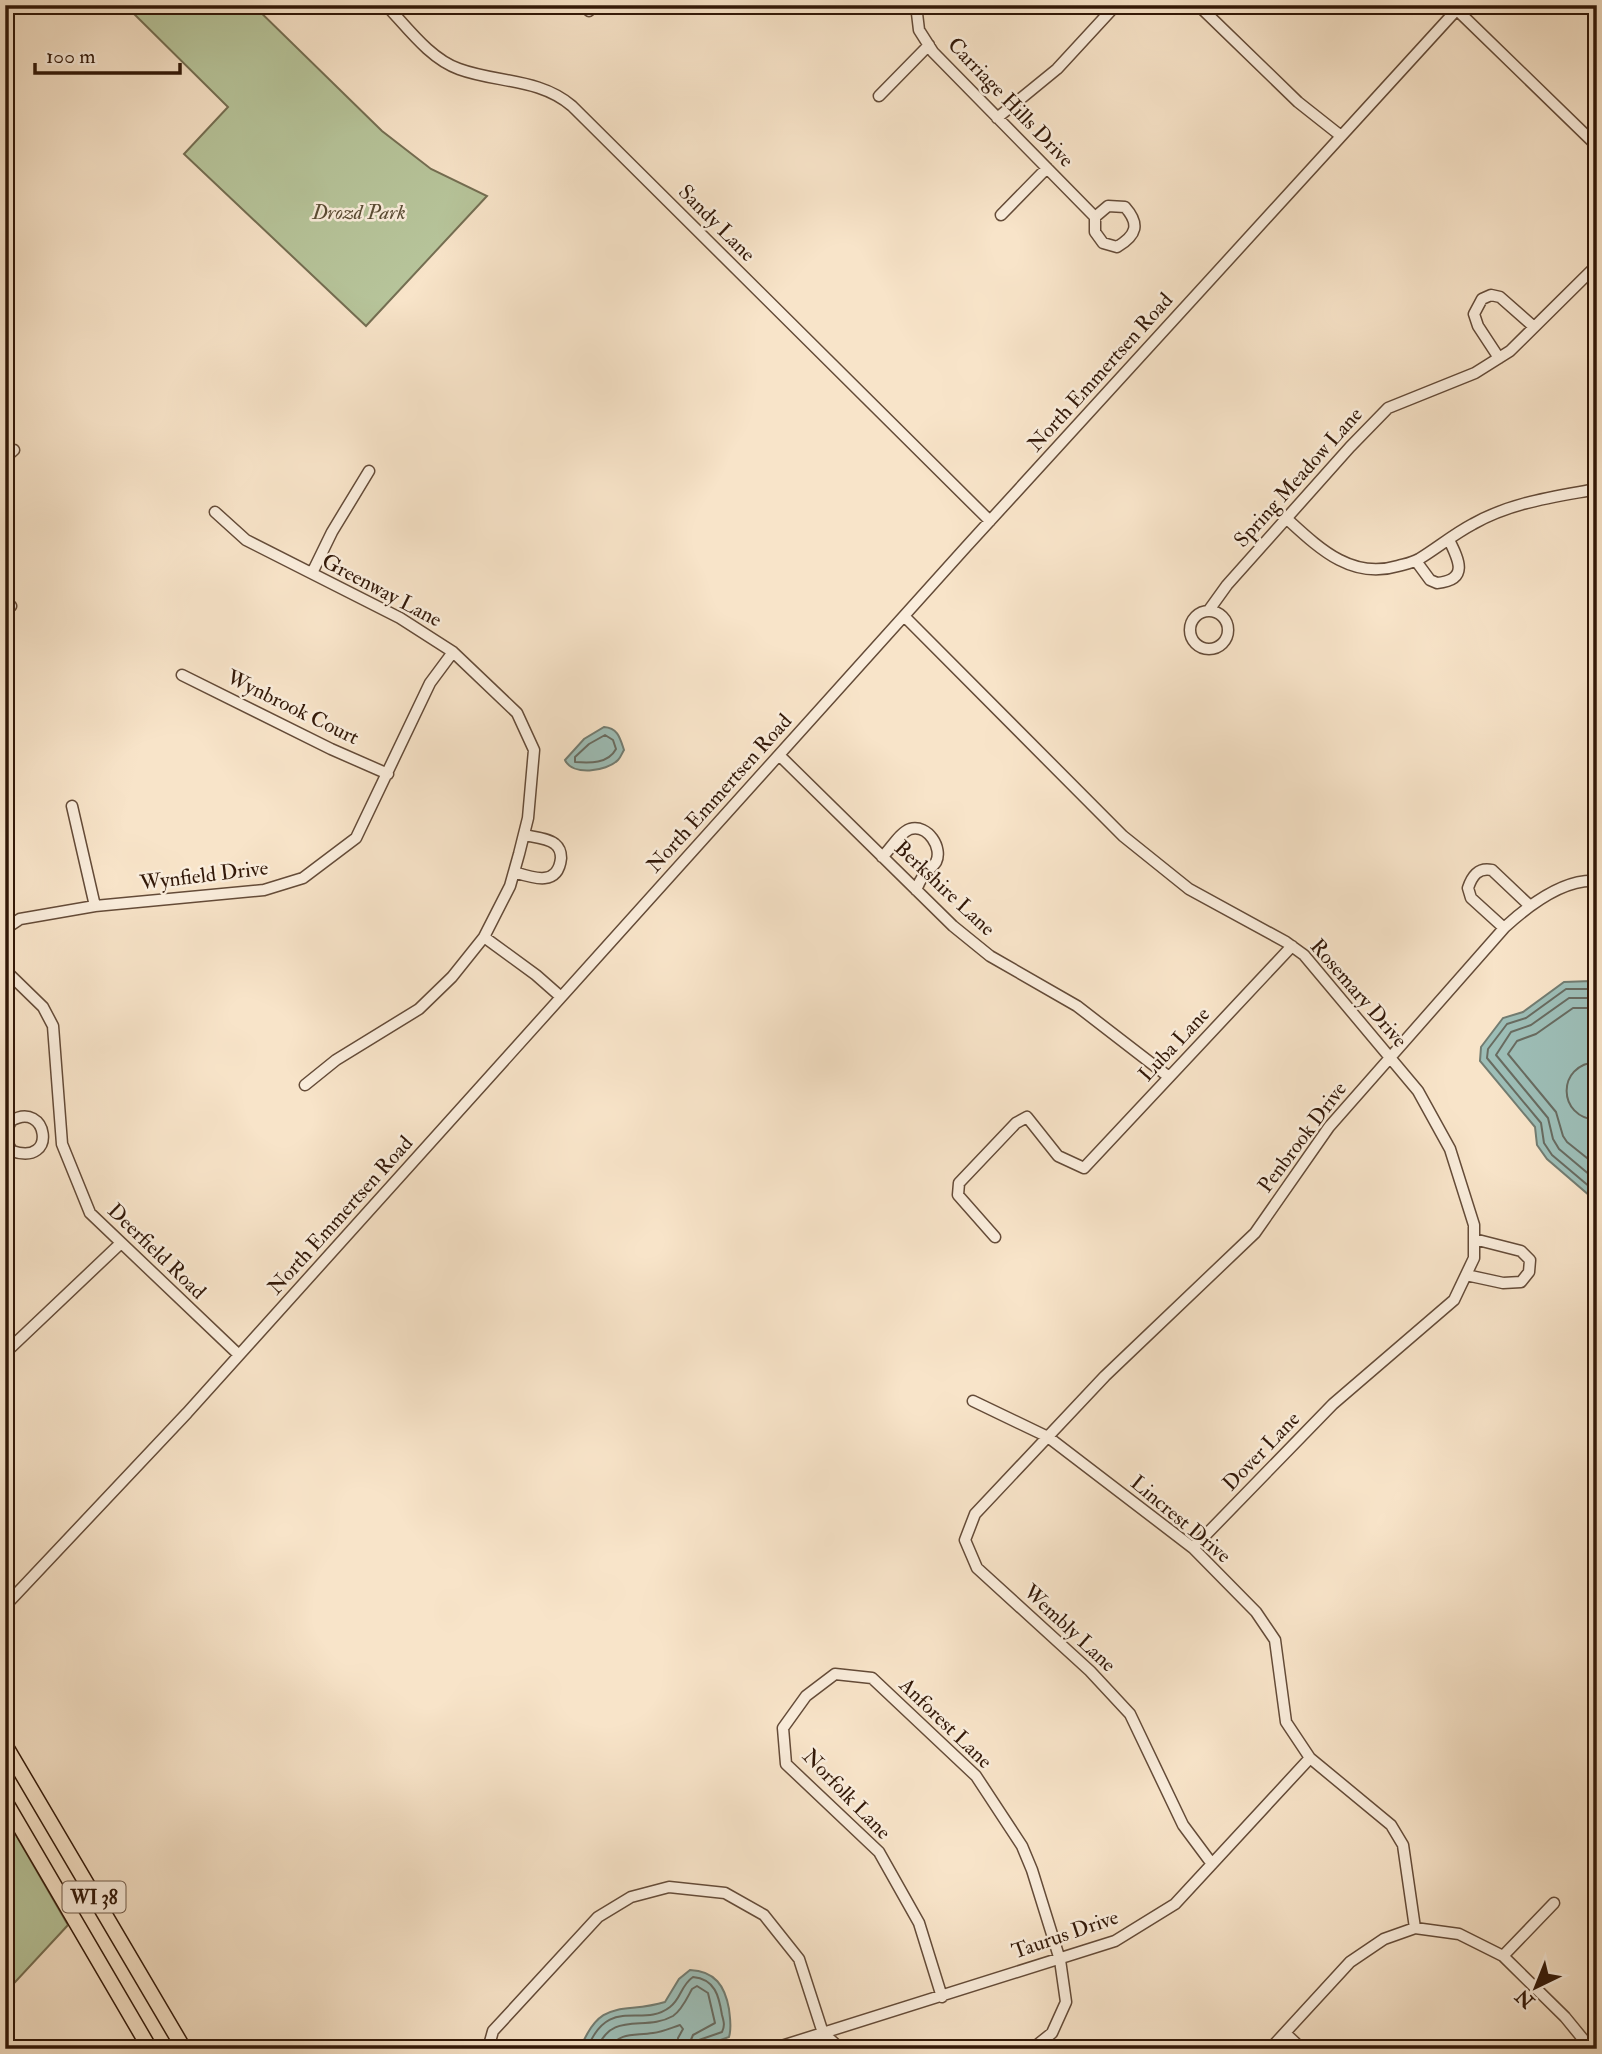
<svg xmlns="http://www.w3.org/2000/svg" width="1602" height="2054" font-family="'IM FELL Double Pica',serif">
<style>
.green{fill:#b7c59b;stroke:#746e52;stroke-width:2}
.water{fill:#9dbeb7;stroke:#727c71;stroke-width:2}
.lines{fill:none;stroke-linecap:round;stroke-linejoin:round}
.shore{stroke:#686b60;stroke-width:2}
.minor-casing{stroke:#644b38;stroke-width:13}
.major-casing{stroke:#321808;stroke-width:17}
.minor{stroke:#faeddc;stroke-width:10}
.major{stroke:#f8e4c9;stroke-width:14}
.labels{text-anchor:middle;stroke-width:5;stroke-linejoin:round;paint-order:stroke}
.shield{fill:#faeddc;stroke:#6e5848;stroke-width:2}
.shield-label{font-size:19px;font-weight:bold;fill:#321808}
.street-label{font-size:21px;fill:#321808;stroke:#faeddc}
.park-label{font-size:21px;font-style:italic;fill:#5a4c34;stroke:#faeddc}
</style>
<rect width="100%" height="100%" fill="#f8e4c9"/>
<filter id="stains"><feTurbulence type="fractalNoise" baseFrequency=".00286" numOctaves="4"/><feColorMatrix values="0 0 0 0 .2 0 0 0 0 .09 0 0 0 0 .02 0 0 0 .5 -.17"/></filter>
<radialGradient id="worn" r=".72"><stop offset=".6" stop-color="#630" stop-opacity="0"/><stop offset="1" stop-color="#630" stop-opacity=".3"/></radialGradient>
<path class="green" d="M125,5H253L382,131L431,169L487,196L366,326L184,154L228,107Z
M5,1816L68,1925L5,1993Z"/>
<path class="water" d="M604,727C618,728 620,738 624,750C622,753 621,757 618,760C606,772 572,776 565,760L584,739Z
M1591,981L1597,983V1088L1592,1089L1597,1101V1202L1547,1159L1537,1145L1535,1127L1480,1061L1481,1047L1503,1018L1523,1012L1564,982Z
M690,1970C715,1971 725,1986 729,2009C730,2019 732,2027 729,2037L695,2049H580C601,1996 623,2015 665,2002L679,1979Z"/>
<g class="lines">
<path class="shore" d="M605,735L613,740L616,749C608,764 590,763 575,762V757L589,744Z
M1597,989H1566L1526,1018L1507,1024L1488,1049L1487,1058L1541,1123L1544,1143L1552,1155L1597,1193
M1597,998H1569L1531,1025L1511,1032L1496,1055L1548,1118L1553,1139L1559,1149L1597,1181
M1597,1008H1573L1536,1034L1517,1041L1508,1054L1556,1112L1563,1136L1567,1142L1597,1166
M1597,1062C1556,1064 1557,1118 1597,1120
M587,2049C609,1994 642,2029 670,2007C681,1999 681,1985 693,1977C715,1979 719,1996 722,2015C724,2022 725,2026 722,2032L699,2040L696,2049
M597,2049C612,2010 645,2032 673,2016C682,2010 687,1998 692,1989L697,1986L708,1993L715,2023L693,2035L687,2049
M608,2049C621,2031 634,2036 653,2033C662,2032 671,2028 680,2025L683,2029L678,2038L677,2049"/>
<g class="minor-casing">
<path id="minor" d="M386,5C407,27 430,59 459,69C497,83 539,78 572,106L990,521
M583,5L589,11L595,5
M916,5L919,30L933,52L1095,217V232L1103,243L1117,247C1137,235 1140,224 1125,207L1108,206L1095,217
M1198,5L1298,102L1341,136
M1457,10L1597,146
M879,96L929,45
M997,118L1057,69L1116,5
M1001,215L1047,168
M1499,358L1478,326L1474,314L1482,299L1491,295L1500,297L1534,327
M5,458L14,450
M215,512L246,540L400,618L453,652L517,713L534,750L528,818L519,854L510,886L484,937L452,977L419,1009L336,1060L305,1085
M1286,518C1319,548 1351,580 1398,566C1405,564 1412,563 1419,559C1437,548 1454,534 1473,524C1512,502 1554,497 1597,489
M1416,561L1430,580L1437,583C1469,580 1459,560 1449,540
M312,573L332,532L369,471
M5,603L11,606
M1209,610L1227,585L1350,447L1388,408L1475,373L1510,351L1597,265
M1190 630a19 19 0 1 1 38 0a19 19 0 1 1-38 0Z
M904,616L1123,836L1189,889L1286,942L1304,955L1418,1091L1450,1149L1474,1225V1258L1454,1300L1333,1404L1193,1548
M182,675L331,749L388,774
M779,755L953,926L990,956L1077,1006L1169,1077
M72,806L95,906
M882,857C891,849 899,833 910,829C928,824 943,848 936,862C933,867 927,870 924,875C921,879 918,885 916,890
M514,872C533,878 558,887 561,858C561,853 560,848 555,844C548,838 533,837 524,835
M1504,928L1471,898L1468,888C1472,876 1478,867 1492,870L1529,905
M5,929L20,919L95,906L264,890L303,878L356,838L430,683L453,652
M484,937L536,975L561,997
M5,970L43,1007L53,1026L62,1144L90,1213L239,1355
M5,1134L11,1121C47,1099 59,1167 12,1151L5,1139
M995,1237L958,1195L959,1183L1016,1123L1027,1117L1058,1156L1084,1168L1292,946
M1466,1275L1503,1283L1521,1282L1529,1272L1530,1260L1521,1251L1474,1239
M5,1353L121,1243
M973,1401L1048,1437L1193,1548L1256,1612L1275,1640L1286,1722L1310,1758L1391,1825L1403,1845L1415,1928
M5,1606L187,1413L966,547L1461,5
M1212,1864L1183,1825L1130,1714L1090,1671L977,1568L965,1540L975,1514L1105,1376L1255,1233L1329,1127L1505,927C1528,906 1564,878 1597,881
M1503,1956L1554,1903
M942,1997L919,1923L879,1852L786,1764L783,1728L806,1696L835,1674L872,1678L976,1776L1022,1846L1032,1870L1060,1960L1066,2002L1052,2033L1032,2049
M1285,2033L1302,2049
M488,2049L493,2031L598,1917L631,1897L669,1887L725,1893L764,1915L799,1959L823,2033L841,2049
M772,2049L1115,1941L1175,1904L1310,1758
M1270,2049L1350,1962L1384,1939L1415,1928L1459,1934L1503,1956L1565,2017L1583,2039L1586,2049"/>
</g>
<g class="major-casing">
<path id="major" d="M5,1745L184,2049
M5,1801L150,2049"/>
</g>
<use href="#minor" class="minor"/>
<use href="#major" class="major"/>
</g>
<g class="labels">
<rect class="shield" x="62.5" y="1881.5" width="63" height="31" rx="5"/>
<g class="shield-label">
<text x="94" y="1904">WI 38</text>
</g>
<g class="street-label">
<text transform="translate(1011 102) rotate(46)" y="7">Carriage Hills Drive</text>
<text transform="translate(717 223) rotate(45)" y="7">Sandy Lane</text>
<text transform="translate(1100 372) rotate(-48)" y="7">North Emmertsen Road</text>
<text transform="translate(1298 477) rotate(-48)" y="7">Spring Meadow Lane</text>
<text transform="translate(382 590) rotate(28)" y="7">Greenway Lane</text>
<text transform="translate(293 707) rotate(26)" y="7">Wynbrook Court</text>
<text transform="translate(719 793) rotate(-48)" y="7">North Emmertsen Road</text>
<text transform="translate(204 875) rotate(-7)" y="7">Wynfield Drive</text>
<text transform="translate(945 888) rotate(43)" y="7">Berkshire Lane</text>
<text transform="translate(1359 993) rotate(49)" y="7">Rosemary Drive</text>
<text transform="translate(1174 1044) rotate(-47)" y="7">Luba Lane</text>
<text transform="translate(1302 1137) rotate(-53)" y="7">Penbrook Drive</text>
<text transform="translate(340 1215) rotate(-48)" y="7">North Emmertsen Road</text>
<text transform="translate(157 1251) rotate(44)" y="7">Deerfield Road</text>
<text transform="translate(1261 1451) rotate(-46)" y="7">Dover Lane</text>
<text transform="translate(1181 1519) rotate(40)" y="7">Lincrest Drive</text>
<text transform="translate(1070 1628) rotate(43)" y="7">Wembly Lane</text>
<text transform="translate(946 1723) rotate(44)" y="7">Anforest Lane</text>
<text transform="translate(847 1794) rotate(46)" y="7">Norfolk Lane</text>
<text transform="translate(1065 1934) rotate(-19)" y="7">Taurus Drive</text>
</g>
<g class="park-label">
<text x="359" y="219">Drozd Park</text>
</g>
</g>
<rect width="1602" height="2054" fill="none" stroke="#f8e4c9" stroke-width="28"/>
<rect x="7" y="7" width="1588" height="2040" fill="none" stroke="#321808" stroke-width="3.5"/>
<rect x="14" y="14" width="1574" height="2026" fill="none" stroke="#321808" stroke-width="2"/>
<g transform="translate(1536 1987) rotate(223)" stroke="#faeddc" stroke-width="5" paint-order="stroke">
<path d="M0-5L12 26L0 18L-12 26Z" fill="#321808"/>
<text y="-10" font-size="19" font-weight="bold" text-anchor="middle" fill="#321808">N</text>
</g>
<path d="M35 63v10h145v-10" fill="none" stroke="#321808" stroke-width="3.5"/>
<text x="46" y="63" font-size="21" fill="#321808" stroke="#faeddc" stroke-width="5" paint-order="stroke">100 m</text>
<rect width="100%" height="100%" filter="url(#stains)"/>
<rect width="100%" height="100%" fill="url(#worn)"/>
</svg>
